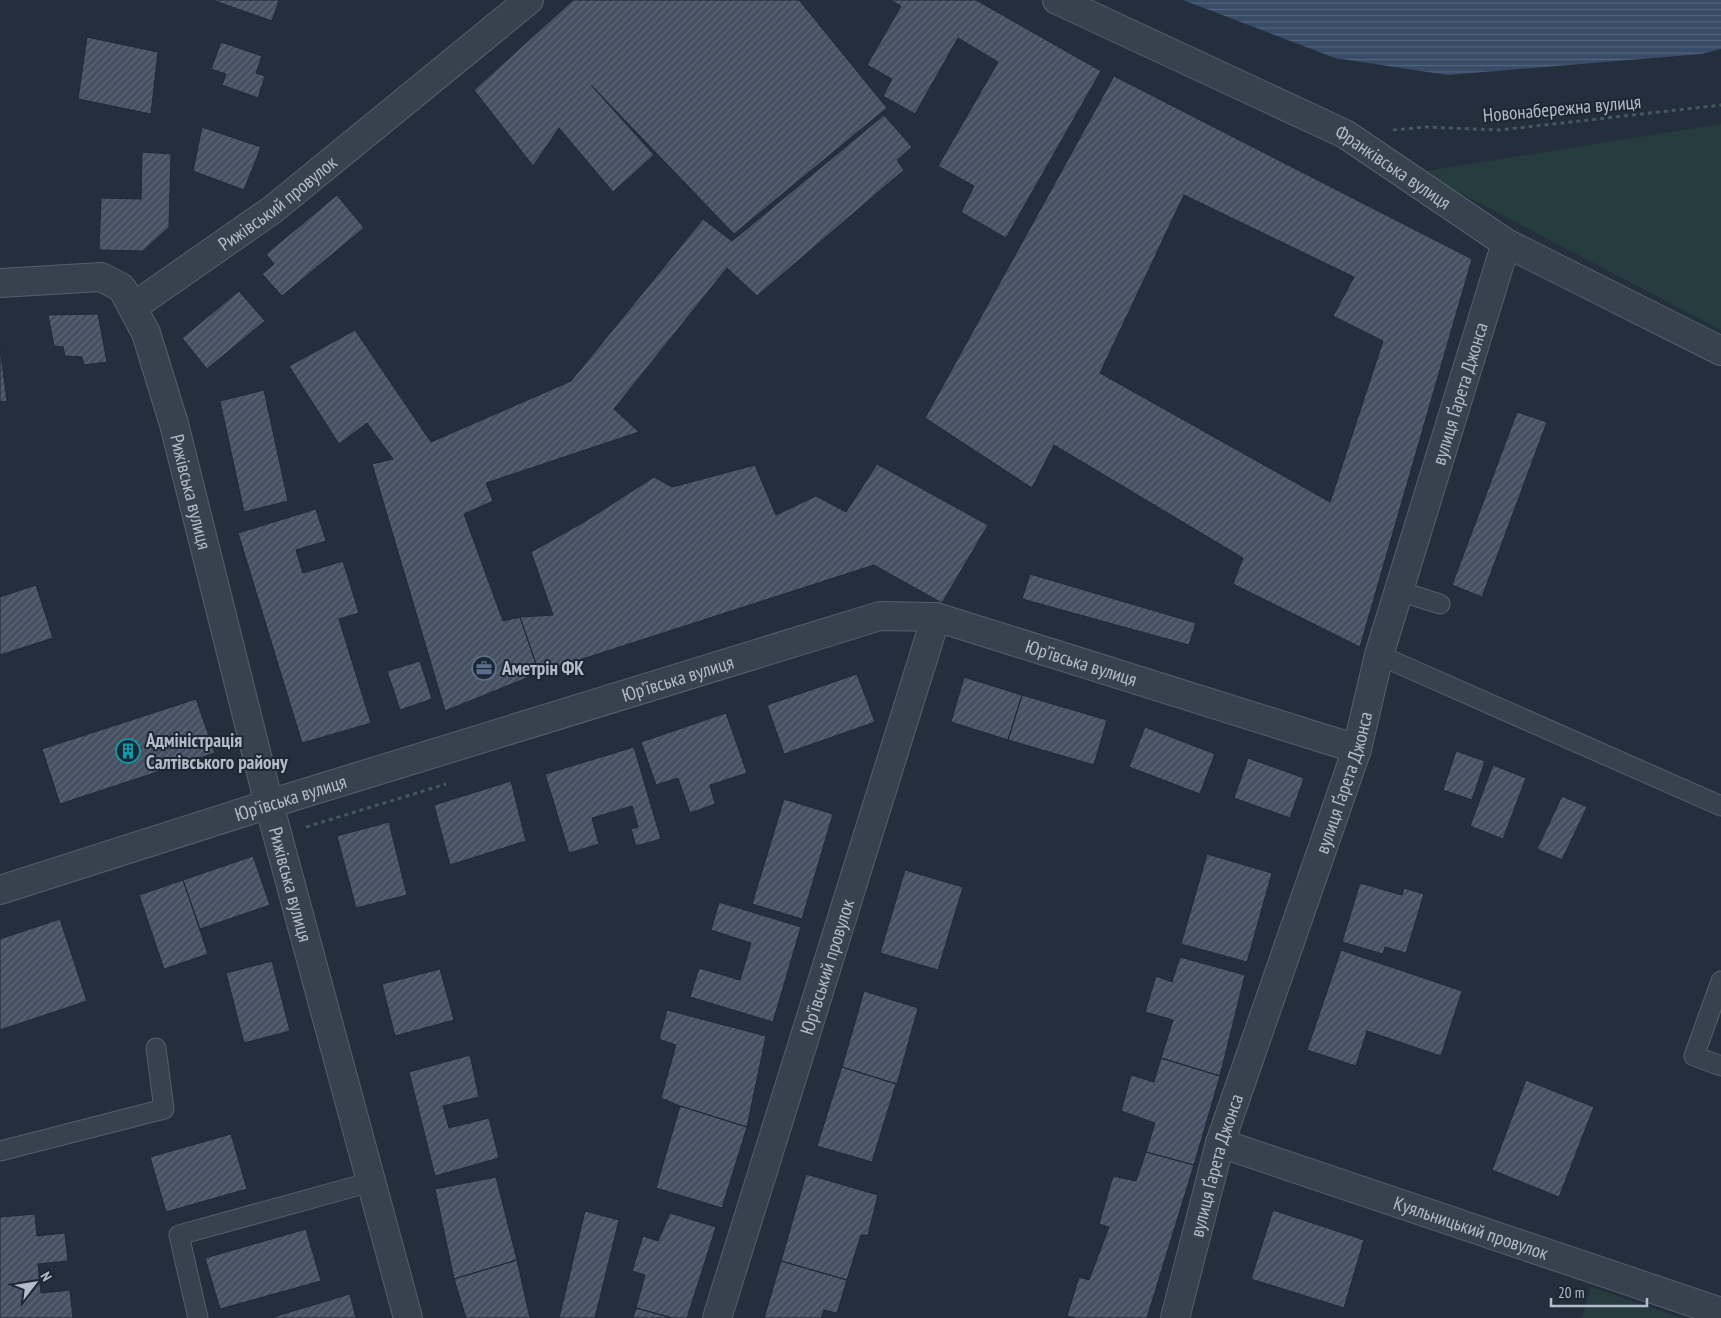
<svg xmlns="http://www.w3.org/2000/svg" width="1721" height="1318" font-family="'PT Sans Narrow',sans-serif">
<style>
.grass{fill:#263c3f}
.water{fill:url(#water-rules)}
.building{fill:url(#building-hatch);stroke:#1f2835;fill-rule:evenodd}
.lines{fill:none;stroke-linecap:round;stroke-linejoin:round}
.service-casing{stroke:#565f6c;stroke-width:21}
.minor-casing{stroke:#565f6c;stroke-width:30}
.path{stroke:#44595c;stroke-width:3;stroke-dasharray:4 4;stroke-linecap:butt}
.service{stroke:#38414e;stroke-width:19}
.minor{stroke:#38414e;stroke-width:28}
.labels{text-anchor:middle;stroke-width:4;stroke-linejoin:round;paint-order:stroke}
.street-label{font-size:19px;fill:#b4bcc9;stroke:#1d2633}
.poi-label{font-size:19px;font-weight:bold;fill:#b4bcc9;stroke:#1d2633;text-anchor:start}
</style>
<defs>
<pattern id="water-rules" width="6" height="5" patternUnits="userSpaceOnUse" patternTransform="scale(1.25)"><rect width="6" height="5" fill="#394c67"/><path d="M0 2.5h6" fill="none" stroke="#53647b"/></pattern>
<pattern id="building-hatch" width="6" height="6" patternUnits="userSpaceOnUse" patternTransform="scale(1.25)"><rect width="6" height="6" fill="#455162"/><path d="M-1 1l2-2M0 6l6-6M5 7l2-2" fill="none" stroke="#5d6877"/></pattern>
</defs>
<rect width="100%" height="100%" fill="#242f3e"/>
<path class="grass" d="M1721,124V330L1420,172Z
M1591,1287L1682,1318H1582Z"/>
<path class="water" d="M1183,0H1721V49L1701,54L1447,75L1335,58Z"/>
<path class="building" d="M212,0H279L272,21Z
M573,0H799L887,108L734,234L591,85L654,155L613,192L559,128L533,166L474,90Z
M890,0H976L1101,71L1006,238L961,212L974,186L938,166L998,62L958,38L915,114L883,96L892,79L867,65L901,6Z
M87,37L158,52L151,114L78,99Z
M221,42L262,56L256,73L265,76L258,98L222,85L226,74L211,69Z
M1114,76L1472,259L1360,647L1233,584L1243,558L1054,445L1032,488L925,418ZM1184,195L1354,277L1333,316L1383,341L1330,502L1100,373Z
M884,115L912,147L897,160L904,170L757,296L727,268L614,409L639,432L486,483L493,501L464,514L503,621L520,617L539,673L445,711L372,464L393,459L367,423L339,444L289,366L355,330L431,442L571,381L703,219L732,241Z
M202,127L261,147L244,190L193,171Z
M142,152L171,154L169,227L143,251L99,250L101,198L141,199Z
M337,195L364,228L282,296L262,274L274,264L266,254Z
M239,291L265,321L207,369L182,338Z
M98,314L107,362L84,365L82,357L65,356L63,347L54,346L48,315Z
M0,348L7,401L0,402Z
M264,390L288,501L244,512L220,401Z
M1517,412L1547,422L1482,597L1452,585Z
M877,464L988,525L942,603L874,565L539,673L520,617L553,615L531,552L584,522L654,477L672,487L755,465L776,515L816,496L846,512Z
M316,509L326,541L296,550L303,573L343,561L359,613L339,619L371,723L302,743L238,533Z
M1030,574L1196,623L1189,645L1022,599Z
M36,585L53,638L0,655V597Z
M420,661L432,699L400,710L387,671Z
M857,674L875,722L784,754L767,705Z
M964,677L1022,695L1008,740L951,722Z
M1022,695L1107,720L1094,765L1008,740Z
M196,699L215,753L60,804L42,749Z
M726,713L747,773L710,785L715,804L690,813L678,778L656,785L641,742Z
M1145,727L1215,754L1200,794L1129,767Z
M634,747L661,839L636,846L631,829L638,827L632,806L592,818L599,844L569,853L545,774Z
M1456,751L1485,761L1472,800L1443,790Z
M1248,758L1304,778L1290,818L1234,798Z
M1493,765L1526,778L1503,839L1470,826Z
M511,781L526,841L450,865L434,805Z
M1562,796L1587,807L1562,860L1537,849Z
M784,799L833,814L802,919L752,904Z
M389,822L407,895L356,908L337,836Z
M1207,854L1272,873L1247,962L1181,944Z
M253,856L270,905L200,929L183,880Z
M905,870L963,887L938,970L880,953Z
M183,880L208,954L164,969L139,895Z
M1360,883L1402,895L1404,888L1424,894L1406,953L1385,947L1383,954L1342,942Z
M719,902L801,927L773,1022L690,997L699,968L740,980L751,943L711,930Z
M60,919L87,1001L0,1030V939Z
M1341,950L1462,991L1441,1056L1367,1031L1356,1066L1307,1050Z
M1180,957L1245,975L1220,1076L1161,1058L1173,1020L1145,1012L1156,976L1172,982Z
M272,961L290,1031L244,1043L226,973Z
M440,969L454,1020L395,1036L382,984Z
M864,991L918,1008L897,1084L842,1067Z
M667,1010L766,1036L747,1127L680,1106L661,1098L676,1045L659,1039Z
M470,1055L479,1097L443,1106L449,1128L489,1118L499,1158L435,1176L409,1072Z
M1161,1058L1220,1076L1194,1165L1146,1152L1155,1123L1121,1111L1131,1075L1154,1082Z
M842,1067L896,1084L872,1162L817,1146Z
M1526,1080L1594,1107L1559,1197L1492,1170Z
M680,1106L747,1127L722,1208L656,1188Z
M231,1134L247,1189L166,1212L150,1157Z
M1146,1152L1194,1165L1147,1318H1076L1067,1316L1079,1277L1089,1280L1109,1227L1099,1224L1113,1176L1136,1181Z
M806,1174L878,1195L868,1235H861L847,1280L781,1261Z
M496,1177L517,1260L454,1279L435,1189Z
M1273,1210L1364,1240L1344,1308L1251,1279Z
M585,1211L619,1220L595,1318H559Z
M670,1213L716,1227L687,1318H672L636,1308L645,1275L632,1271L643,1236L658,1241Z
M35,1214L37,1236L65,1233L68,1261L38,1264L41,1293L70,1290L73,1318H0V1217Z
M306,1229L321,1281L220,1309L205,1258Z
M517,1260L530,1318H466L454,1279Z
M781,1261L847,1280L837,1313L824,1310L821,1318H764Z
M350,1294L356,1318H274L273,1317Z
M636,1308L672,1318H633Z"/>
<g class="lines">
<g class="service-casing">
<path id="service" d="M1399,591L1440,604
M1379,655L1721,806
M1721,981L1694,1056L1721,1066
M0,1151L164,1109L156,1048
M198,1318L179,1235L371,1182"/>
</g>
<g class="minor-casing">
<g id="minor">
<path id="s1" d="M1057,0L1345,134L1506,243L1721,351"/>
<path id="s2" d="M0,283L101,277L122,288L146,333L174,424L269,804L408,1318"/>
<path id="s3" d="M133,307L272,210L529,0"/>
<path id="s4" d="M0,890L269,804L880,616L936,617L1357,749"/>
<path id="s5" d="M1220,1143L1721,1312"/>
<path id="s6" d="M717,1318L936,617"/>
<path id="s7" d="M1175,1318L1220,1143L1357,749L1379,655L1506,243"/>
</g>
</g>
<path class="path" d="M1393,130L1425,127L1500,130L1721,105
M306,827L446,784"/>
<use href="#service" class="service"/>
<use href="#minor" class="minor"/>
</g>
<defs>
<g id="office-ring" transform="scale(1.25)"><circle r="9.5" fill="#1d2633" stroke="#5c6f8a" stroke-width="1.5"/><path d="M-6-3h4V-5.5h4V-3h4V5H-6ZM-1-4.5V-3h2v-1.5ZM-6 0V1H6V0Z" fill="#5c6f8a"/></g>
<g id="building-ring" transform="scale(1.25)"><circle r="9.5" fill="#1d2633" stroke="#0f9aa8" stroke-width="1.5"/><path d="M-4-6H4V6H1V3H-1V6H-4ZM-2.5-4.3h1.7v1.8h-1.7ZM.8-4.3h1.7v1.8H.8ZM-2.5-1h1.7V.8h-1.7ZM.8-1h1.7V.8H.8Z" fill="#0f9aa8"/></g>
</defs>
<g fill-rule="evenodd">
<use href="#office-ring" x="484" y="668"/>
<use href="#building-ring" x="128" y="751"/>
</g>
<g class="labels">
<g class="street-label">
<text transform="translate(1562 108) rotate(-5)" y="7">Новонабережна вулиця</text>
<text dy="7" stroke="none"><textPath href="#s1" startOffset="376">Франківська вулиця</textPath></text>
<text dy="7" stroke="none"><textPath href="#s3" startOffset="178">Рижівський провулок</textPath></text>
<text dy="7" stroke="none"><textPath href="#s7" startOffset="968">вулиця Ґарета Джонса</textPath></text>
<text dy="7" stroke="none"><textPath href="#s2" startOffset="341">Рижівська вулиця</textPath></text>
<text dy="7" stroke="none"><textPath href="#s4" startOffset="1130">Юр’ївська вулиця</textPath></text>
<text dy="7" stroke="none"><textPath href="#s4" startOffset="710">Юр’ївська вулиця</textPath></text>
<text dy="7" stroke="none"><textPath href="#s7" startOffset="562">вулиця Ґарета Джонса</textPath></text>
<text dy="7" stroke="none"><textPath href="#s4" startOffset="305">Юр’ївська вулиця</textPath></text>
<text dy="7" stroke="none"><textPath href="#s2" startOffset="746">Рижівська вулиця</textPath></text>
<text dy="7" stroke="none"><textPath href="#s6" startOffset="368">Юр’ївський провулок</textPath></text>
<text dy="7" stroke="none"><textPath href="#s7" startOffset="158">вулиця Ґарета Джонса</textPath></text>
<text dy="7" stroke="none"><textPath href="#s5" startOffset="265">Куяльницький провулок</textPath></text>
</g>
<g class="poi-label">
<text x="502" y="675">Аметрін ФК</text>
<text x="146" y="747">Адміністрація<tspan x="146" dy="22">Салтівського району</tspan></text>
</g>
</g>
<g transform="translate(35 1283) rotate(59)" stroke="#1d2633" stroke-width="4" paint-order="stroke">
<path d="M0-4L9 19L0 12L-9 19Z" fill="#b4bcc9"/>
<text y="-8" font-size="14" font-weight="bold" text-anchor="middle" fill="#b4bcc9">N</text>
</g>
<path d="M1551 1298v8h96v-8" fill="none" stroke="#b4bcc9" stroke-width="2.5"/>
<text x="1558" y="1298" font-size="15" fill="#b4bcc9" stroke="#1d2633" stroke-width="4" paint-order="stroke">20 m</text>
</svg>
